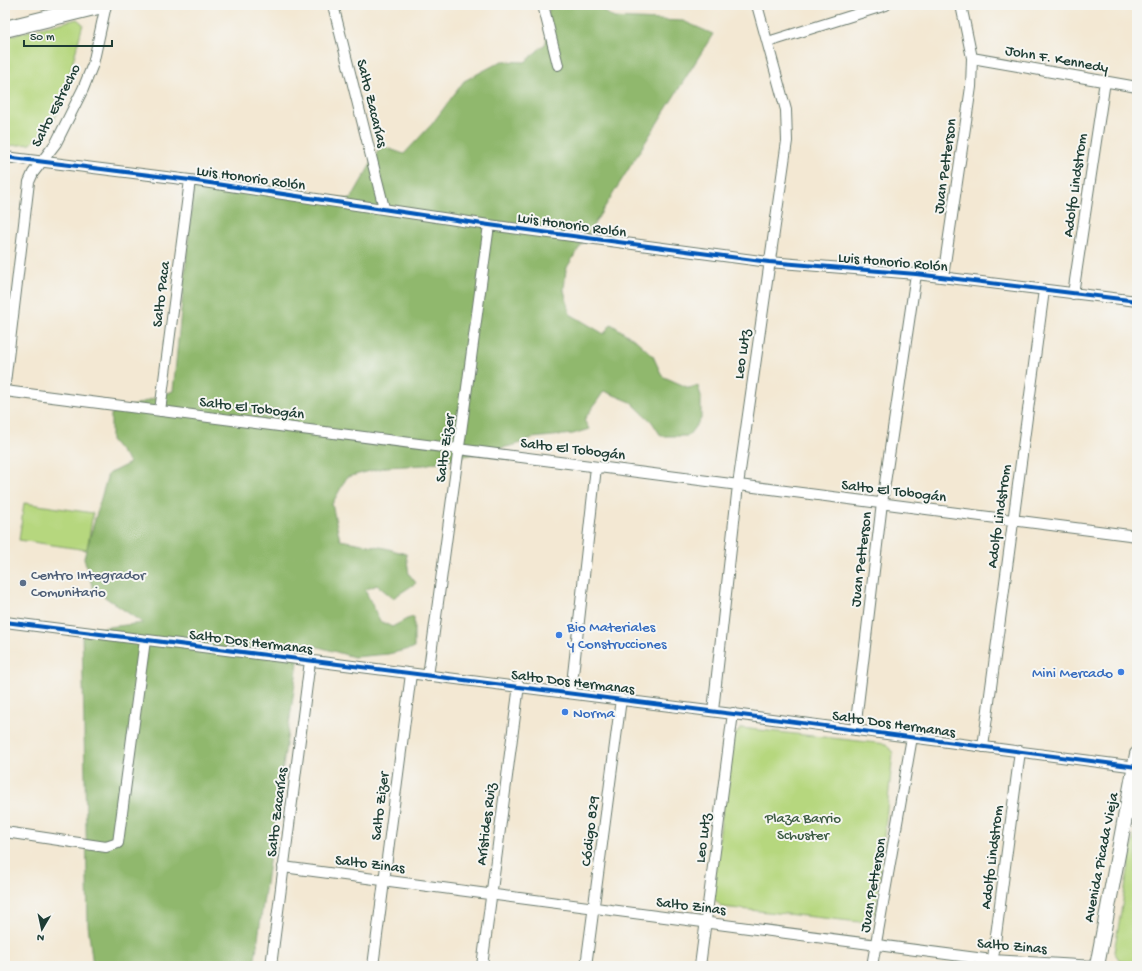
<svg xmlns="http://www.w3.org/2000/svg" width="1142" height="971" font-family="'Gochi Hand',sans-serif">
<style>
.green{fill:#b6d77e;stroke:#6a8a59}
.forest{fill:#90b86d;stroke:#587a50}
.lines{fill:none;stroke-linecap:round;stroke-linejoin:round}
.street-casing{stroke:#69796c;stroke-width:12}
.secondary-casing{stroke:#69796c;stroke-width:16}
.primary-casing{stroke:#69796c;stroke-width:18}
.street{stroke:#fff;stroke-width:10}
.secondary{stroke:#fff;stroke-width:14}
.primary{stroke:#fff;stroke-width:16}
.cycleway-casing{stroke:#f6f6f2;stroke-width:6}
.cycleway{stroke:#0057b8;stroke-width:4}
.service-dot{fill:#5c6f8a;stroke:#f6f6f2;stroke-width:1.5}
.shop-dot{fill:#3f7fe0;stroke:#f6f6f2;stroke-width:1.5}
.labels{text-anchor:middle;stroke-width:4;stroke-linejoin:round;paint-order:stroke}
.street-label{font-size:15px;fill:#1f3d34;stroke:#f6f6f2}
.service-label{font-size:15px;fill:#4e5e75;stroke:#f6f6f2;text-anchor:start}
.shop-label{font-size:15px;fill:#366cbe;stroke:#f6f6f2;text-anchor:start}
.park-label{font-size:15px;fill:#3d5c43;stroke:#f6f6f2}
</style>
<rect width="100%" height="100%" fill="#f6f6f2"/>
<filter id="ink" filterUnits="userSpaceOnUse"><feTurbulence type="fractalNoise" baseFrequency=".025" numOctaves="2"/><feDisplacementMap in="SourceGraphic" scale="8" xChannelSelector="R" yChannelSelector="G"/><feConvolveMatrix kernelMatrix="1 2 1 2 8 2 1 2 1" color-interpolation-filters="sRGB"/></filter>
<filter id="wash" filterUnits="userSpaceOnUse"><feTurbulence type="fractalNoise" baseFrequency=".012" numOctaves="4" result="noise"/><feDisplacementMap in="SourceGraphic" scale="16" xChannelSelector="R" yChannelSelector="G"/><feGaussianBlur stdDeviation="0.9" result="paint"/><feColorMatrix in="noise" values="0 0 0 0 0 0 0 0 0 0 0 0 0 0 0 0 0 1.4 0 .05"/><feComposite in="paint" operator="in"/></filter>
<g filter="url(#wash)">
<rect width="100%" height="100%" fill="#f3e8d3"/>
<path class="green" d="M77,19L83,24L61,106L53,122L31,144L5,146V37Z
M24,503L93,513L87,550L19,540Z
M741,728L886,744L893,753L876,912L860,922L722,907L712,897L731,739Z
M1137,818V961L1135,963L1120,961L1114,952Z"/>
<path class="forest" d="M562,5H595L614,18L683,21L713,34L566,269L564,290L570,314L604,334L611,324L638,342L653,356L662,376L689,388L698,386L701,396V419L688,436H661L652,422L631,402L604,391L584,420L589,429L573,434L532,438L515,445L424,465L386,467L347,477L332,504L340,540L385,548L406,554L409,574L416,583L393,598L377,585L365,590L380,621L392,627L407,619L414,617V648L388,654L354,657L301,642L254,966H93L88,925L82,630L143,623L93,589L84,558L108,474L130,463L111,440V414L173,391L194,183L351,199L381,146L404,154L432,124L464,81L502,61L525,62L546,43L549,6Z"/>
</g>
<g filter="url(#ink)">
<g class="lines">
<g class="street-casing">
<path id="street" d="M333,5L384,208
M543,5L558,65
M768,42L886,5
M972,58L1137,87
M5,157L190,180L489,225L769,262L916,274L1137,301
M943,277L971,87L972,58L961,5
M1073,294L1105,81
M5,383L29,182L33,173L56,143L83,89L93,64L106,5
M5,391L1137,536
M160,411L190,180
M5,622C382,670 760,716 1137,767
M428,676L489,225
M571,693L596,467
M713,711L738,485L787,141L786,110L757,5
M855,730L882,503L916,274
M983,747L1044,290
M5,832L106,847L118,843L145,640
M283,867L992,960L1095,966
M271,966L310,661
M373,966L411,674
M482,966L519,685
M586,966L621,699
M700,966L733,713
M872,966L912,737
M992,966L1020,751"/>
</g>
<g class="secondary-casing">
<path id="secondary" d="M1097,966L1137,754"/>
</g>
<g class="primary-casing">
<path id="primary" d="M5,29L102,5"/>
</g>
<use href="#street" class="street"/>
<use href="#secondary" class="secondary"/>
<use href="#primary" class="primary"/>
<g class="cycleway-casing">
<path id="cycleway" d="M5,157L190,180L489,225L769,262L916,274L1137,301
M5,622C382,670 760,716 1137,767"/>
</g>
<use href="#cycleway" class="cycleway"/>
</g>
</g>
<circle class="service-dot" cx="23" cy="583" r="4"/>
<g class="shop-dot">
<circle cx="559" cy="635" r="4"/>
<circle cx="1121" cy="672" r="4"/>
<circle cx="565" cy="712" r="4"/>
</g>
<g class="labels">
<g class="street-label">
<text transform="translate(1057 58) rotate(10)" y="5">John F. Kennedy</text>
<text transform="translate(373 103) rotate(76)" y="5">Salto Zacarías</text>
<text transform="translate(55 105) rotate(-63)" y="5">Salto Estrecho</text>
<text transform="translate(944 166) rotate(-82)" y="5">Juan Petterson</text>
<text transform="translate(251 177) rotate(8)" y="5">Luis Honorio Rolón</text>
<text transform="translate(1074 185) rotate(-82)" y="5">Adolfo Lindstrom</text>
<text transform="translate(572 224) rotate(8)" y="5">Luis Honorio Rolón</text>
<text transform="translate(893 261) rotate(5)" y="5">Luis Honorio Rolón</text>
<text transform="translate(160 294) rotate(-83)" y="5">Salto Paca</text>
<text transform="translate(741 354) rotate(-82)" y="5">Leo Lutz</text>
<text transform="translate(252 407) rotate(7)" y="5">Salto El Tobogán</text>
<text transform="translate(444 448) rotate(-82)" y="5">Salto Zizer</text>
<text transform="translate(573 448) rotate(7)" y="5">Salto El Tobogán</text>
<text transform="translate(894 490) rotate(7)" y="5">Salto El Tobogán</text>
<text transform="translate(998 516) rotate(-82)" y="5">Adolfo Lindstrom</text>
<text transform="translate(860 559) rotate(-83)" y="5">Juan Petterson</text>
<text transform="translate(251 641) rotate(7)" y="5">Salto Dos Hermanas</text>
<text transform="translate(573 681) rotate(7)" y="5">Salto Dos Hermanas</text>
<text transform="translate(894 723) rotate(8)" y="5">Salto Dos Hermanas</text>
<text transform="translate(379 806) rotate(-83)" y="5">Salto Zizer</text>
<text transform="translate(276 812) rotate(-83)" y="5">Salto Zacarías</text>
<text transform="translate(485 824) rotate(-83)" y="5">Arístides Ruiz</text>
<text transform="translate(589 831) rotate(-83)" y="5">Código 829</text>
<text transform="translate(702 838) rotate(-83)" y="5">Leo Lutz</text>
<text transform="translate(991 857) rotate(-83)" y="5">Adolfo Lindstrom</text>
<text transform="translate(1100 857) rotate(-79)" y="5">Avenida Picada Vieja</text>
<text transform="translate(370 863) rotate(7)" y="5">Salto Zinas</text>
<text transform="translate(872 885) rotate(-80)" y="5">Juan Petterson</text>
<text transform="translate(691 905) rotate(7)" y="5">Salto Zinas</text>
<text transform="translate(1012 945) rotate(5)" y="5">Salto Zinas</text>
</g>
<g class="service-label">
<text x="31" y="579">Centro Integrador<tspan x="31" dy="17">Comunitario</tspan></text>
</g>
<g class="shop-label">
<text x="567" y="631">Bio Materiales<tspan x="567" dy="17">y Construcciones</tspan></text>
<text x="1113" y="677" text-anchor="end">Mini Mercado</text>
<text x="573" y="717">Norma</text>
</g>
<g class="park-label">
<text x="803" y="822">Plaza Barrio<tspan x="803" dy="17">Schuster</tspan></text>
</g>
</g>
<rect width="1142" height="971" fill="none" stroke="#f6f6f2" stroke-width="20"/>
<g transform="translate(42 929) rotate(189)" stroke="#f6f6f2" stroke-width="3" paint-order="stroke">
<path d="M0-3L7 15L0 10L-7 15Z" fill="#1f3d34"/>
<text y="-6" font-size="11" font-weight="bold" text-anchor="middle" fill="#1f3d34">N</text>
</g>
<path d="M24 40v6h88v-6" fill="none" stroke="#1f3d34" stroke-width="2"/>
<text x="30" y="40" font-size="12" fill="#1f3d34" stroke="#f6f6f2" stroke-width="3" paint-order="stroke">50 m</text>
</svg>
